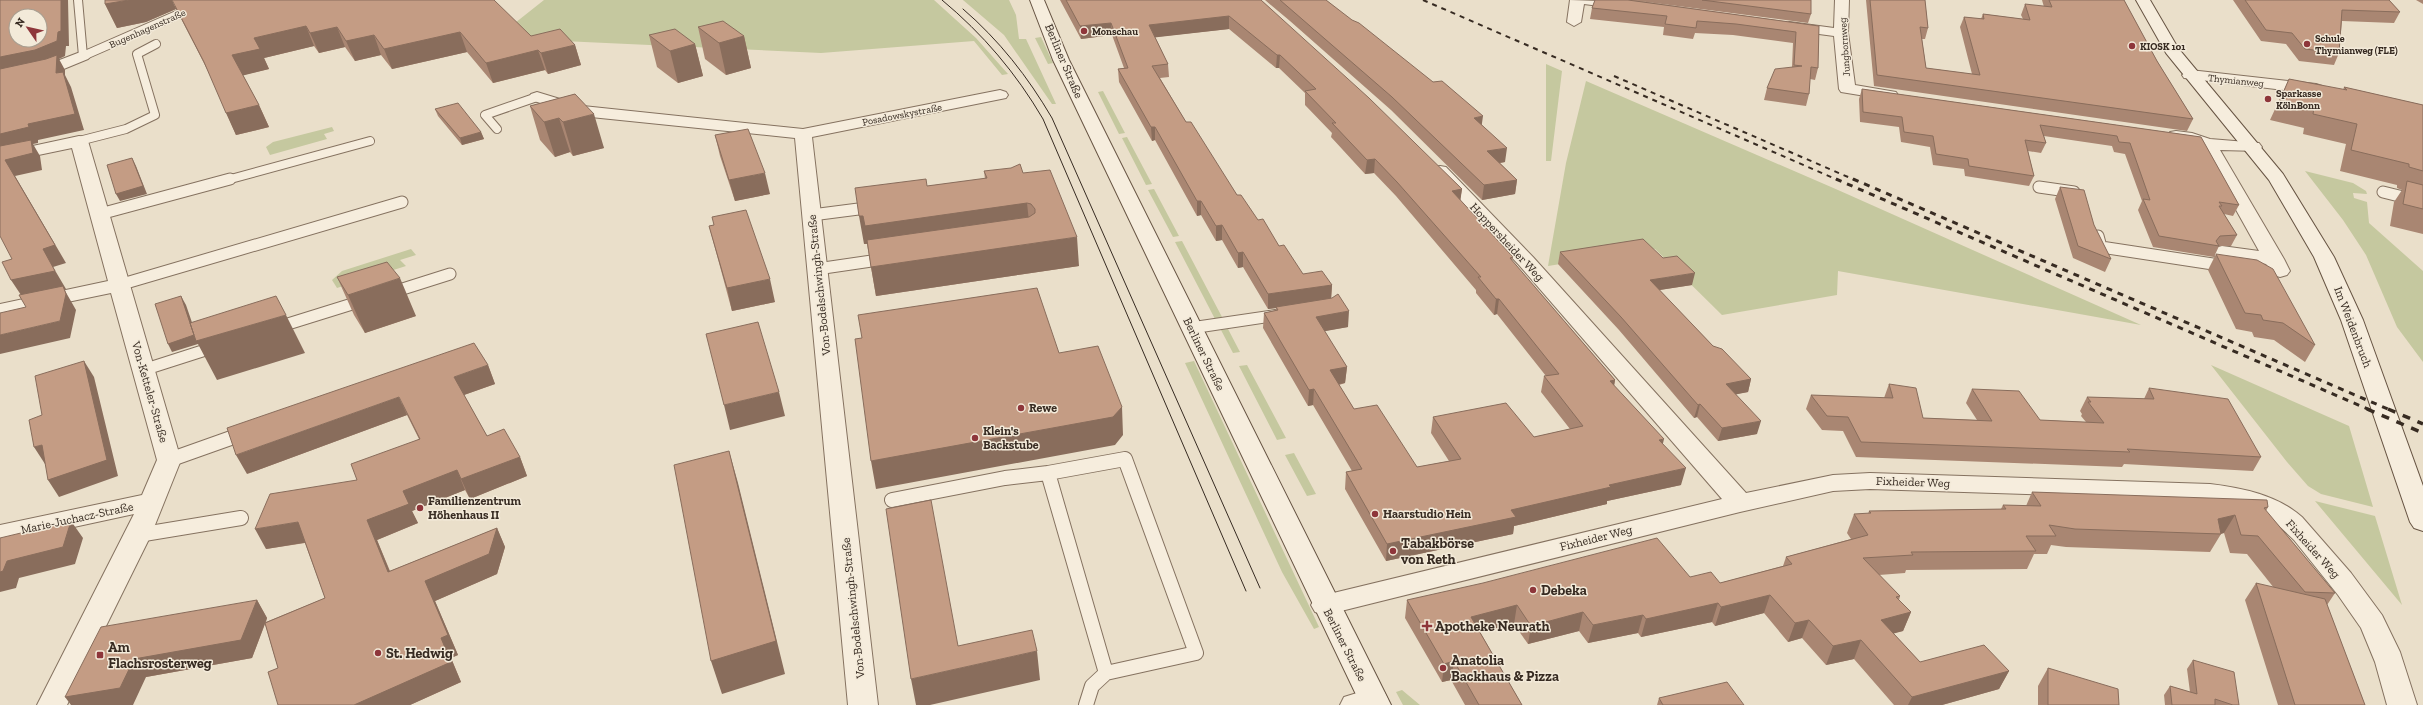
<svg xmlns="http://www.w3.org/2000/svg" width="2423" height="705" font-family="'Zilla Slab',serif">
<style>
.green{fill:#c5c89f}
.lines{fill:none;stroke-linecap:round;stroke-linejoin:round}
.lane-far2-casing{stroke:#857260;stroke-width:10}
.lane-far1-casing{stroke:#857260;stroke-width:13}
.lane-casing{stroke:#857260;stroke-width:16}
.street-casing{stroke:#857260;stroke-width:2}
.secondary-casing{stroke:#675443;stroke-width:2}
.lane-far2{stroke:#f6eddd;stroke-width:8}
.lane-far1{stroke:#f6eddd;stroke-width:11}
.lane{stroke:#f6eddd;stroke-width:14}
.street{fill:#f6eddd;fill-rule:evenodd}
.secondary{fill:#f6eddd;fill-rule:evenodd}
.tram{stroke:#372b22;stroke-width:1}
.rail-far2{stroke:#372b22;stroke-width:2;stroke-dasharray:5 5;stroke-linecap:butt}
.rail-far1{stroke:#372b22;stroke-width:3;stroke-dasharray:6 6;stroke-linecap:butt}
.rail{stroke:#372b22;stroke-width:3.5;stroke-dasharray:8 8;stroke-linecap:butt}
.wall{fill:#a98672;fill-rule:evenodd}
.shaded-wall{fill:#896d5c}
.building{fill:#c49c84;stroke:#896d5c;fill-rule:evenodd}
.poi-dot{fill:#8e363a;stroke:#f3ead9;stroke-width:1.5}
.labels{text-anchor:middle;stroke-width:3;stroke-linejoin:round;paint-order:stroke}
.far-street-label{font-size:10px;fill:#372b22;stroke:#f3ead9}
.far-poi-label{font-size:10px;font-weight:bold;fill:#372b22;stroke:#f3ead9;text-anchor:start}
.street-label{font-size:12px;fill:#372b22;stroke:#f3ead9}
.poi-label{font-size:12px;font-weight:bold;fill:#372b22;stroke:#f3ead9;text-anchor:start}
.near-poi-label{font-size:14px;font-weight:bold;fill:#372b22;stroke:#f3ead9;text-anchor:start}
</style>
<rect width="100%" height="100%" fill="#eadfca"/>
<path class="green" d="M544,0H934L976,38L1008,74L1002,75L974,41L821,53L496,38Z
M963,0H1009L1016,15L1019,39H1026L1056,104H1052L1004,35Z
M1041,37L1053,63L1048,64L1035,38Z
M1546,64L1562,71L1551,161H1546Z
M1586,81L1838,190L2141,325L1838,271L1837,295L1722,315L1655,249L1548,266L1566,163Z
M1103,91L1125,133L1119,134L1098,92Z
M332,127L334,131L324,134L327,139L270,155L266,147L273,142Z
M1127,137L1152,184L1146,185L1122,138Z
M2305,171L2353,183L2366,191L2367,194L2353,193L2354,198L2367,202L2369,223L2423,271V362L2397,327L2366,255L2343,220Z
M1154,189L1179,236L1173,237L1148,190Z
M1182,241L1222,317L1215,319L1175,242Z
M411,249L416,255L400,260L406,266L337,288L332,280L342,271Z
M1228,329L1240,352L1233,353L1221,330Z
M1194,361L1319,627L1314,629L1282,572L1185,363Z
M1247,365L1286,438L1277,440L1239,366Z
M2211,365L2349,426L2373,507L2321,494L2308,486L2287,462Z
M1294,453L1316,494L1307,496L1285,455Z
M2315,501L2375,516L2402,605Z
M1402,690L1420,705H1403L1396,692Z"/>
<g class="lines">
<g class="lane-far2-casing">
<path id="lane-far2" d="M78,0L83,56L211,0
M497,129L485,115L537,97
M79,141L126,129L155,115L137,54L156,44
M227,180L370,141"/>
</g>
<g class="lane-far1-casing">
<path id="lane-far1" d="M2039,187L2074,192
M2383,192L2423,202
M100,214L230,179
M812,215L874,207
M2098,236L2101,247L2226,266
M817,269L885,259
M119,285L402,202
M390,293L450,274
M275,328L365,300
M1191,328L1279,315
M143,370L218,346"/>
</g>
<g class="lane-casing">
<path id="lane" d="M1125,459L1196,653L1106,673L1048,473Z
M169,460L245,433
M892,500L1005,478L1048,473
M138,535L241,518
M1086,705L1092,686L1106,673"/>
</g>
<g class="street-casing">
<path id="street" d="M1570,0L1628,2L1630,5L1623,9L1584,4L1581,22L1574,26L1567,22Z
M1835,0H1849L1848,33L1855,85L1896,92L1898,95L1896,98L1890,100L1841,92L1839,89L1834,36L1789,30L1782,26L1789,22L1834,28Z
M83,51L88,53L91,56L88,59L54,73L0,84V74L44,66Z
M2190,70L2316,84L2322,86L2324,89L2322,92L2316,94L2184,78L2182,75Z
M1000,90L1006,92L1008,95L1006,98L812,137L878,705H848L795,138L581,116L531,100L529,97L531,94L537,92L583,106L803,129Z
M2176,131L2192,133L2210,139L2259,143L2262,147L2259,151L2220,150L2284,259L2290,271L2287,275L2280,277L2273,275L2266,264L2215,256L2212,252L2215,248L2222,246L2259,251L2201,147L2170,140L2167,136L2170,132Z
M79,136L85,137L88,141L181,460L151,535L67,705H37L134,514L0,543V525L142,495L157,460L111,293L0,316V304L108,281L72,148L0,163V153Z
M1440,166L1446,167L1533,257L1746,493L1833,475L1870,473L2210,484C2243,488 2277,495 2302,517L2351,573L2382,615L2400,652L2417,705H2387L2375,662L2361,628L2338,595L2294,540L2273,520L2256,511L2238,505L2210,500L1870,489L1833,491L1740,512L1325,615L1315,612L1311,605L1315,598L1325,595L1722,499L1519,265L1434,175L1431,171L1434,167Z
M1373,688L1384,692L1388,700L1385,705H1340L1344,697Z"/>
</g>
<g class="secondary-casing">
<path id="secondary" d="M1030,0H1044L1069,60L1391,705H1361L1053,60Z
M2136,0H2150L2178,48L2283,174L2334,257L2363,320L2423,486V531L2414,528L2410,522L2341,320L2314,257L2269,180L2166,53Z"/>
</g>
<use href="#lane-far2" class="lane-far2"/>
<use href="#lane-far1" class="lane-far1"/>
<use href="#lane" class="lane"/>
<use href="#street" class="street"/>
<use href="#secondary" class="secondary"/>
<path class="tram" d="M942,0C983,34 1016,73 1043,119L1246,591
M963,9C999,40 1028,77 1052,118L1260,588"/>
<path class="rail-far2" d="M1423,0L1838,180
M1614,76L1855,180"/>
<path class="rail-far1" d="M1836,179L2370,410
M1853,179L2390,410"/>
<path class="rail" d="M2367,409L2423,433
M2388,409L2423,424"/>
</g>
<path class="wall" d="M105,0L531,36L575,45L581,65L548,74L545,70L493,83L467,52L392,69L381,55L355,61L345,47L319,53L314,46L264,58L269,69L243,75L259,105L269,127L236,135L210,75L176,9L146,22L117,28L105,4Z
M1060,0H1261L1462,189L1460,200L1513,257L1512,261L1615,380L1614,386L1663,444L1681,485L1607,501V504L1514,526L1513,534L1386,561L1345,489L1346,472L1352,471L1313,405L1308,406L1263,328L1264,313L1276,310V308L1268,309L1243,267L1238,268L1222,240L1216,241L1201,215L1197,216L1155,140L1152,141L1119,82L1118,69L1124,68L1112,35L1081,39ZM1229,29L1276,68H1279L1305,93V105L1332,133L1331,137L1365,174L1374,173L1396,196L1476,290V293L1494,315L1497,314L1546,376H1544L1541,392L1570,429L1534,437L1433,417L1431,433L1449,461L1417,467L1354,409L1339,385L1345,383L1347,367L1324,331L1348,327L1331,299L1332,285L1303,274L1279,246L1237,195L1186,122L1160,78L1169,77L1168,64L1155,37Z
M1265,0H1326L1482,125L1505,162L1500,163L1517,180L1515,194L1482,200L1391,110L1290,21Z
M1595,0H1811V14L1808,23L1631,0L1819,26L1818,68L1815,80L1810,79L1809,94L1806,106L1764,100L1767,88L1792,67L1793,43L1733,35L1695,33L1693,39L1663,35L1664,27L1590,19L1592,8Z
M1866,0H1925L1928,28L1925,39H1922L1926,68L1972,74L1960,27L1964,17L1981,19L1983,14L2023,19L2021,15L2025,4L2044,7L2042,0H2124L2157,61L2193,119L2187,131L1874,86Z
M2233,0H2389L2400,12L2394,23L2342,21L2339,53L2334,65L2299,61L2286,44L2261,41Z
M2416,0H2423V4Z
M698,27L744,36L751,68L726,75L705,59Z
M649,35L695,44L703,76L678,83L657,67Z
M2289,79L2343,90L2344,87L2423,105V234L2390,226L2394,202L2402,190L2397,188V185L2340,171L2346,144L2303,134L2304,128L2270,120Z
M1862,89L2201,137L2239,205L2233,216L2224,214L2237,235L2231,246H2219L2214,257L2153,247L2138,210L2142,201L2125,154L2114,152L2112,146L2044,136L2046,143L2041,153L2028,151L2034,176L2029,186L1965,176L1964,169L1933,165L1930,147L1901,142L1899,127L1860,122L1859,99Z
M575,94L604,148L573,156L570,152L555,157L540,140L530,106Z
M435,109L481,132L484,139L462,145L438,116Z
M715,135L770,194L735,201L720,156Z
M984,171L1023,173L1079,266L876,296L867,244H864L927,186L985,179Z
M2060,187L2094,225L2111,259L2105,272L2073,258L2055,199Z
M714,225L775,302L732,311L709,226Z
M1560,252L1692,285L1659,290L1713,346L1751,379L1748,392L1736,394L1757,434L1718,441L1697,417L1694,418L1619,330L1558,264Z
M2216,254L2315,345L2305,362L2274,340L2254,337L2252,332L2236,329L2208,270Z
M337,277L416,316L365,333L354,315Z
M488,365L495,384L464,395L487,436L520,457L527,476L470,499L465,490L412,511L418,523L377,540L390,571L497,528L505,547L497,574L435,601L458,655L451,658L461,682L410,705H278V668L265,624L252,658L146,677L71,705L257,600L267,618L266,622L325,598L305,543L266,549L357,480L419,439L407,415L247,474Z
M1889,384L1923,418L1977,420L1966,403L1972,389L2040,420L2086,422L2081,416L2082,414L2080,411L2087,397L2144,399L2149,388L2261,457L2253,471L2124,464L2122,467L1856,457L1843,431L1822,430L1806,409L1811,395L1884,398Z
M2032,492L2268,507L2266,511L2335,593L2327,605L2365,705H2278L2245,600L2256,583L2274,588L2247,554L2230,553L2224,533L2221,534L2210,552L2066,547L2051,545L2047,554H2034L2027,569L1906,570L1905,573L1879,575L1900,596L1899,600L1911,612L1903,631L1893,633L1920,662L2009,671L1999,689L1942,705H1894L1854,659L1826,665L1802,638L1788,642L1764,613L1715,626L1712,622L1641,637L1638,633L1588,643L1579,631L1528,644L1514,624L1480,632L1522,705H1465L1451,680L1442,682L1405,618L1407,600L1690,577L1720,583L1783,566L1786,557L1851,539L1847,533L1854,514H1868L1869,511L2001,509L2003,505L2026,506Z
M2193,660L2233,705H2165L2164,695L2170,686L2190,692L2187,669Z
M2048,668L2119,705H2038V686Z
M1659,698L1744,705H1657Z"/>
<path class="shaded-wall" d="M61,0H68L69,46H66L65,56L59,59L65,70V75L71,87L84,130L38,140V143L33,144L40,156L42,170L15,176L66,263L53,267L66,289H64L76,310L70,338L0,354V335L60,321L23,298L11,280L43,249L0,152V57L58,32Z
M129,0H190H172L176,9L146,22L117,28L105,4Z
M1229,16V29L1150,38L1149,25Z
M1111,23L1112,35L1081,39L1080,26Z
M306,26L314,46L264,58L269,69L241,76L232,55L254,38Z
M337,27L345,47L319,53L310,33Z
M460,32L467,52L392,69L384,49Z
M374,35L381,55L355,61L346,41Z
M744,36L751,68L726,75L719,43Z
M695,44L703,76L678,83L670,51Z
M575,45L581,65L548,74L541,53Z
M538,50L545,70L493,83L486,63Z
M1277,55H1280L1279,68H1276Z
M259,105L269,127L236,135L226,113Z
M594,114L604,148L573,156L563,122Z
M1483,116L1481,130L1474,118Z
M559,118L570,152L555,157L544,122Z
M1151,127H1155V140L1152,141Z
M481,132L484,139L462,145L460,138Z
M1507,148L1505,162L1486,165L1487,151Z
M132,158L136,166L147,194L120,201L116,194Z
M1375,159L1374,173L1365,174L1367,160Z
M765,173L770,194L735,201L729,180Z
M1517,180L1515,194L1482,200L1484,185Z
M1462,189L1460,203L1452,191Z
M1197,201H1201V215L1197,216Z
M1027,203L1030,231L864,244L859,216Z
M1222,225V240L1216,241V226Z
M1077,237L1079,266L876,296L871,267Z
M1243,252V267L1238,268V253Z
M1695,273L1692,285L1647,292L1650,280Z
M400,278L416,316L365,333L348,295Z
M770,279L775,302L732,311L727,288Z
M1332,285L1331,300L1276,307V308L1268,309V294Z
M181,296L186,305L198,340L286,315L305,353L217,380L198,344L172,352L168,344Z
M1496,299H1499L1497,314L1494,315Z
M1349,311L1348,327L1315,333L1316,317Z
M84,361L94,377L118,476L59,497L48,480Z
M488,365L495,384L461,396L454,377Z
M1347,367L1345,383L1328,386L1330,370Z
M1751,379L1748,392L1723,397L1726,384Z
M1615,380L1612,397L1610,381Z
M1314,389L1313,405L1308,406L1309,390Z
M779,392L785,416L730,430L724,405Z
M399,397L407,415L247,474L236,455Z
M1700,404L1697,417L1694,418L1698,405Z
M1122,407L1123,435L1115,445L876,489L871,461Z
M1761,421L1757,434L1718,441L1722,428Z
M1664,439L1660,456L1659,440Z
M42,445L53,461L45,464L34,447Z
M729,451L738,483L785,674L722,694L711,661Z
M520,457L527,476L470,499L461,479Z
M1686,468L1681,485L1607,501V504L1514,526L1513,534L1386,561L1387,544L1511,510L1609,485Z
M457,470L465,490L412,511L418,523L377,540L398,592L388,572L367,520L403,491Z
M2235,515L2224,533L2218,534V519Z
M71,521L83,538L75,564L19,578L16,588L0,592V572L7,561Z
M298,522L309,542L266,549L255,529Z
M497,528L505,547L497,574L435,601L458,655L451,658L461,682L410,705H354L441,638L425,581Z
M1770,595L1764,613L1715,626L1721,607Z
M257,600L267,618L252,658L146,677L133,705H71L65,697L134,659Z
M1718,603L1712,622L1641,637L1646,619Z
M1517,605L1514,624L1468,635L1471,617Z
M1583,612L1579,631L1528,644L1531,626Z
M1911,612L1903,631L1874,639L1881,620Z
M1643,615L1638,633L1588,643L1593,625Z
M1809,620L1802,638L1788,642L1795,623Z
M1861,640L1854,659L1826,665L1833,646Z
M1037,651L1040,680L930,705H916L911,679Z
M1454,661L1451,680L1442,682L1444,664Z
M2009,671L1999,689L1942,705H1908L1912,697Z"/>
<path class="building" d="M0,0H61V31L58,32L57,41L35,50L0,57ZM16,16H40V40H16Z
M105,0H129L105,4Z
M172,0H494L531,36L560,29L575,45L541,53L538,50L486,63L460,32L384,49L374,35L346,41L337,27L310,33L306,26L254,38L260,49L232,55L259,105L226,113L204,62Z
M1066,0H1261L1369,98L1462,189L1452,191L1513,257L1510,258L1615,380L1610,381L1664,439L1659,440L1686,468L1609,485L1611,487L1511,510L1516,517L1387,544L1346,472L1362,469L1314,389L1309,390L1264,313L1278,310L1276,307L1332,298L1338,294L1349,311L1316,317L1347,367L1330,370L1354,409L1377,405L1417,467L1461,459L1433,417L1506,403L1534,437L1583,426L1544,376L1559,374L1499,299H1496L1478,277H1481L1397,182L1375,159L1367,160L1332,123H1336L1305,91L1316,89L1280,55H1277L1229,16L1149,25L1168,64L1152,66L1186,122H1191L1237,195H1241L1258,220L1263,219L1279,246L1284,245L1303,274L1322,271L1332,285L1268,294L1243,252L1238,253L1222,225L1216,226L1201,201H1197L1155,127H1151L1118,69L1128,68L1111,23L1080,26Z
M1280,0H1326L1352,20L1359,23L1433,82L1442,81L1483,116L1474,118L1507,148L1487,151L1517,180L1484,185L1392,97Z
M1595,0H1628L1819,26L1818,68L1811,67L1809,94L1767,88L1775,69L1802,66L1794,65L1796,32L1736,24L1697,21L1696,28L1665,24L1667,16L1592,8Z
M1702,0H1811V14Z
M1870,0H1925L1928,28L1920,27L1926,68L1980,75L1964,17L1984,19L1983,14L2030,20L2025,4L2052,7L2049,0H2124L2157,61L2193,119L1877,75Z
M2245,0H2389L2400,12L2342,10L2339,53L2305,49L2292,33L2266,30Z
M723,21L744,36L719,43L698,27Z
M675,29L695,44L670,51L649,35Z
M57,55L56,73L63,72L75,114L28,124L29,127L0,134V69L46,59Z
M2289,79L2347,90L2344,87L2423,105V171L2409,167V164L2351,150L2357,124L2313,114L2314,108L2280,100Z
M1862,89L2201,137L2239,205L2219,202L2222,206H2219L2237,235L2220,236L2216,241L2219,246L2159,236L2143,199L2150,200L2130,143L2119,142L2117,136L2040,125L2046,143L2025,140L2034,176L1969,166L1968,159L1936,154L1933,136L1904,132L1902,117L1863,112Z
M575,94L594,114L563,122L559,118L544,122L530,106Z
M458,103L481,132L460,138L435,109Z
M748,129L765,173L729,180L715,135Z
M31,140L33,153L5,160L55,245L43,249L55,271L11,280L2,262L12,259L0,236V146Z
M132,158L143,186L116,194L107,165Z
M1020,164L1023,173L1050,170L1077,237L871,267L867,240L1029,217L1035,213V209L1031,204L1027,203L865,226L863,216H859L855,188L926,179L927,186L987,178L984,171L1011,168Z
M2407,181L2423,185V209L2403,204Z
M2060,187L2084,190L2094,225L2111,259L2078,246Z
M746,210L770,279L727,288L709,226L714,225L712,217Z
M1643,239L1663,258L1677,256L1695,273L1650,280L1713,346L1722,349L1751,379L1726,384L1761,421L1722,428L1700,404L1698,405L1621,317L1560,252Z
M2216,254L2257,260L2273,269L2315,345L2283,323L2263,320L2261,315L2245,313Z
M387,262L400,278L348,295L337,277Z
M63,286L66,294L60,321L0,335V313L26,307L19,295Z
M1037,288L1059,353L1098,346L1122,407L1113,417L871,461L855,339L862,338L858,315Z
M181,296L194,335L168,344L155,304Z
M276,296L286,315L196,341L190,323Z
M758,322L779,392L724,405L706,334Z
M474,343L488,365L454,377L487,436L504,429L520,457L461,479L457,470L403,491L409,504L367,520L388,572L497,528L489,554L425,581L448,635L441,638L451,662L354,705H278L268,672L278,668L265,623L325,598L298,522L255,529L270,494L357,480L351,464L420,439L399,397L236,455L227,428Z
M84,361L107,460L48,480L42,445L34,447L29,420L42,415L35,376Z
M1889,384L1916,388L1923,418L1992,421L1972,389L2019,391L2040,420L2104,423L2088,402H2091L2087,397L2154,399L2149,388L2228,399L2261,457L2127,449L2130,452L1861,442L1848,417L1827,416L1811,395L1893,398Z
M729,451L776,641L711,661L674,465Z
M2032,492L2267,500L2268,507L2264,508L2335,593L2305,592L2258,536L2241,535L2235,515L2218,519L2221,534L2075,529L2049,525L2056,536H2026L2036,551L1911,552L1913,555L1863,558L1900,596L1896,597L1911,612L1881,620L1920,662L1984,645L2009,671L1912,697L1861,640L1833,646L1809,620L1795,623L1770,595L1721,607L1718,603L1646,619L1643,615L1593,625L1583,612L1531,626L1517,605L1471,617L1522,705H1479L1454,661L1444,664L1407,600L1483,583L1657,538L1690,577L1711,572L1720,583L1792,564L1786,557L1868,535L1854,514L1871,513L1869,511L2006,509L2003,505L2041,506Z
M931,500L958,646L1032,630L1037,651L911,679L886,509Z
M71,521L63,547L7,561L3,571L0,572V538Z
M2256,583L2325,599L2365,705H2295Z
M257,600L241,640L134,659L120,688L65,697L101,627Z
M2193,660L2234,672L2239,705H2233L2215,699V705H2172L2170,686L2197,694Z
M2048,668L2118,689L2119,705H2048Z
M1727,682L1744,705H1663L1659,698Z"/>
<g class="poi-dot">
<circle cx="1084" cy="31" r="4"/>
<circle cx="2307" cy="44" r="4"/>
<circle cx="2132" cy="46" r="4"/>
<circle cx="2268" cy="99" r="4"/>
<circle cx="1021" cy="408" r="4"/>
<circle cx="975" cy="438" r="4"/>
<circle cx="420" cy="508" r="4"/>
<circle cx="1375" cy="514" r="4"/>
<circle cx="1393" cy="551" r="4"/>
<circle cx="1533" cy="590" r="4"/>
<path d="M1425 620h4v4h4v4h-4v4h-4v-4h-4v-4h4z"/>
<circle cx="378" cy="653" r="4"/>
<rect x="96" y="651" width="8" height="8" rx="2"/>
<circle cx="1443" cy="668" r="4"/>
</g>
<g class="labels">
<g class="far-street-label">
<text transform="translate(147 28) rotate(-24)" y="4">Bugenhagenstraße</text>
<text transform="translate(1844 47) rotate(-94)" y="4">Jungbornweg</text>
<text transform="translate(2236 80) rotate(6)" y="4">Thymianweg</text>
<text transform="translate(902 114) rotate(-11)" y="4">Posadowskystraße</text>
</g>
<g class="far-poi-label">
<text x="1092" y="35">Monschau</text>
<text x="2315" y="42">Schule<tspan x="2315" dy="12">Thymianweg (FLE)</tspan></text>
<text x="2140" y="50">KIOSK 101</text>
<text x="2276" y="97">Sparkasse<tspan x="2276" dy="12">KölnBonn</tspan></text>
</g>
<g class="street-label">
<text transform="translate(1064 61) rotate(67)" y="4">Berliner Straße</text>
<text transform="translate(1507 242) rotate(47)" y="4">Hoppersheider Weg</text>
<text transform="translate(819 285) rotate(-96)" y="4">Von-Bodelschwingh-Straße</text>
<text transform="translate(2353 327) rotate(69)" y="4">Im Weidenbruch</text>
<text transform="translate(1204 354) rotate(64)" y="4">Berliner Straße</text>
<text transform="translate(150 392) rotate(74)" y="4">Von-Ketteler-Straße</text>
<text transform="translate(1913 482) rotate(2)" y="4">Fixheider Weg</text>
<text transform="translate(77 518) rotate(-12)" y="4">Marie-Juchacz-Straße</text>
<text transform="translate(1596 538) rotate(-14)" y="4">Fixheider Weg</text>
<text transform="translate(2313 549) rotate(48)" y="4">Fixheider Weg</text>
<text transform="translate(853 608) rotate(-96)" y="4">Von-Bodelschwingh-Straße</text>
<text transform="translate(1345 645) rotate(63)" y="4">Berliner Straße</text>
</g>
<g class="poi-label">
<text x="1029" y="412">Rewe</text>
<text x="983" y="435">Klein's<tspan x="983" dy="14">Backstube</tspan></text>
<text x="428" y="505">Familienzentrum<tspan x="428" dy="14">Höhenhaus II</tspan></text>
<text x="1383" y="518">Haarstudio Hein</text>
</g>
<g class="near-poi-label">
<text x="1401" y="548">Tabakbörse<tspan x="1401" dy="16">von Reth</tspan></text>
<text x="1541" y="595">Debeka</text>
<text x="1435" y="631">Apotheke Neurath</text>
<text x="108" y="652">Am<tspan x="108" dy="16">Flachsrosterweg</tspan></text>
<text x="386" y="658">St. Hedwig</text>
<text x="1451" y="665">Anatolia<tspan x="1451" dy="16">Backhaus &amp; Pizza</tspan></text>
</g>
</g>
<g transform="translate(28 28) rotate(304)"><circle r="19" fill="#f3ead9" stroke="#a89e90"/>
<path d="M0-3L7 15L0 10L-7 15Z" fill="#8e363a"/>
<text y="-6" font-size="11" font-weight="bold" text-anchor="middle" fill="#372b22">N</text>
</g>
</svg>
